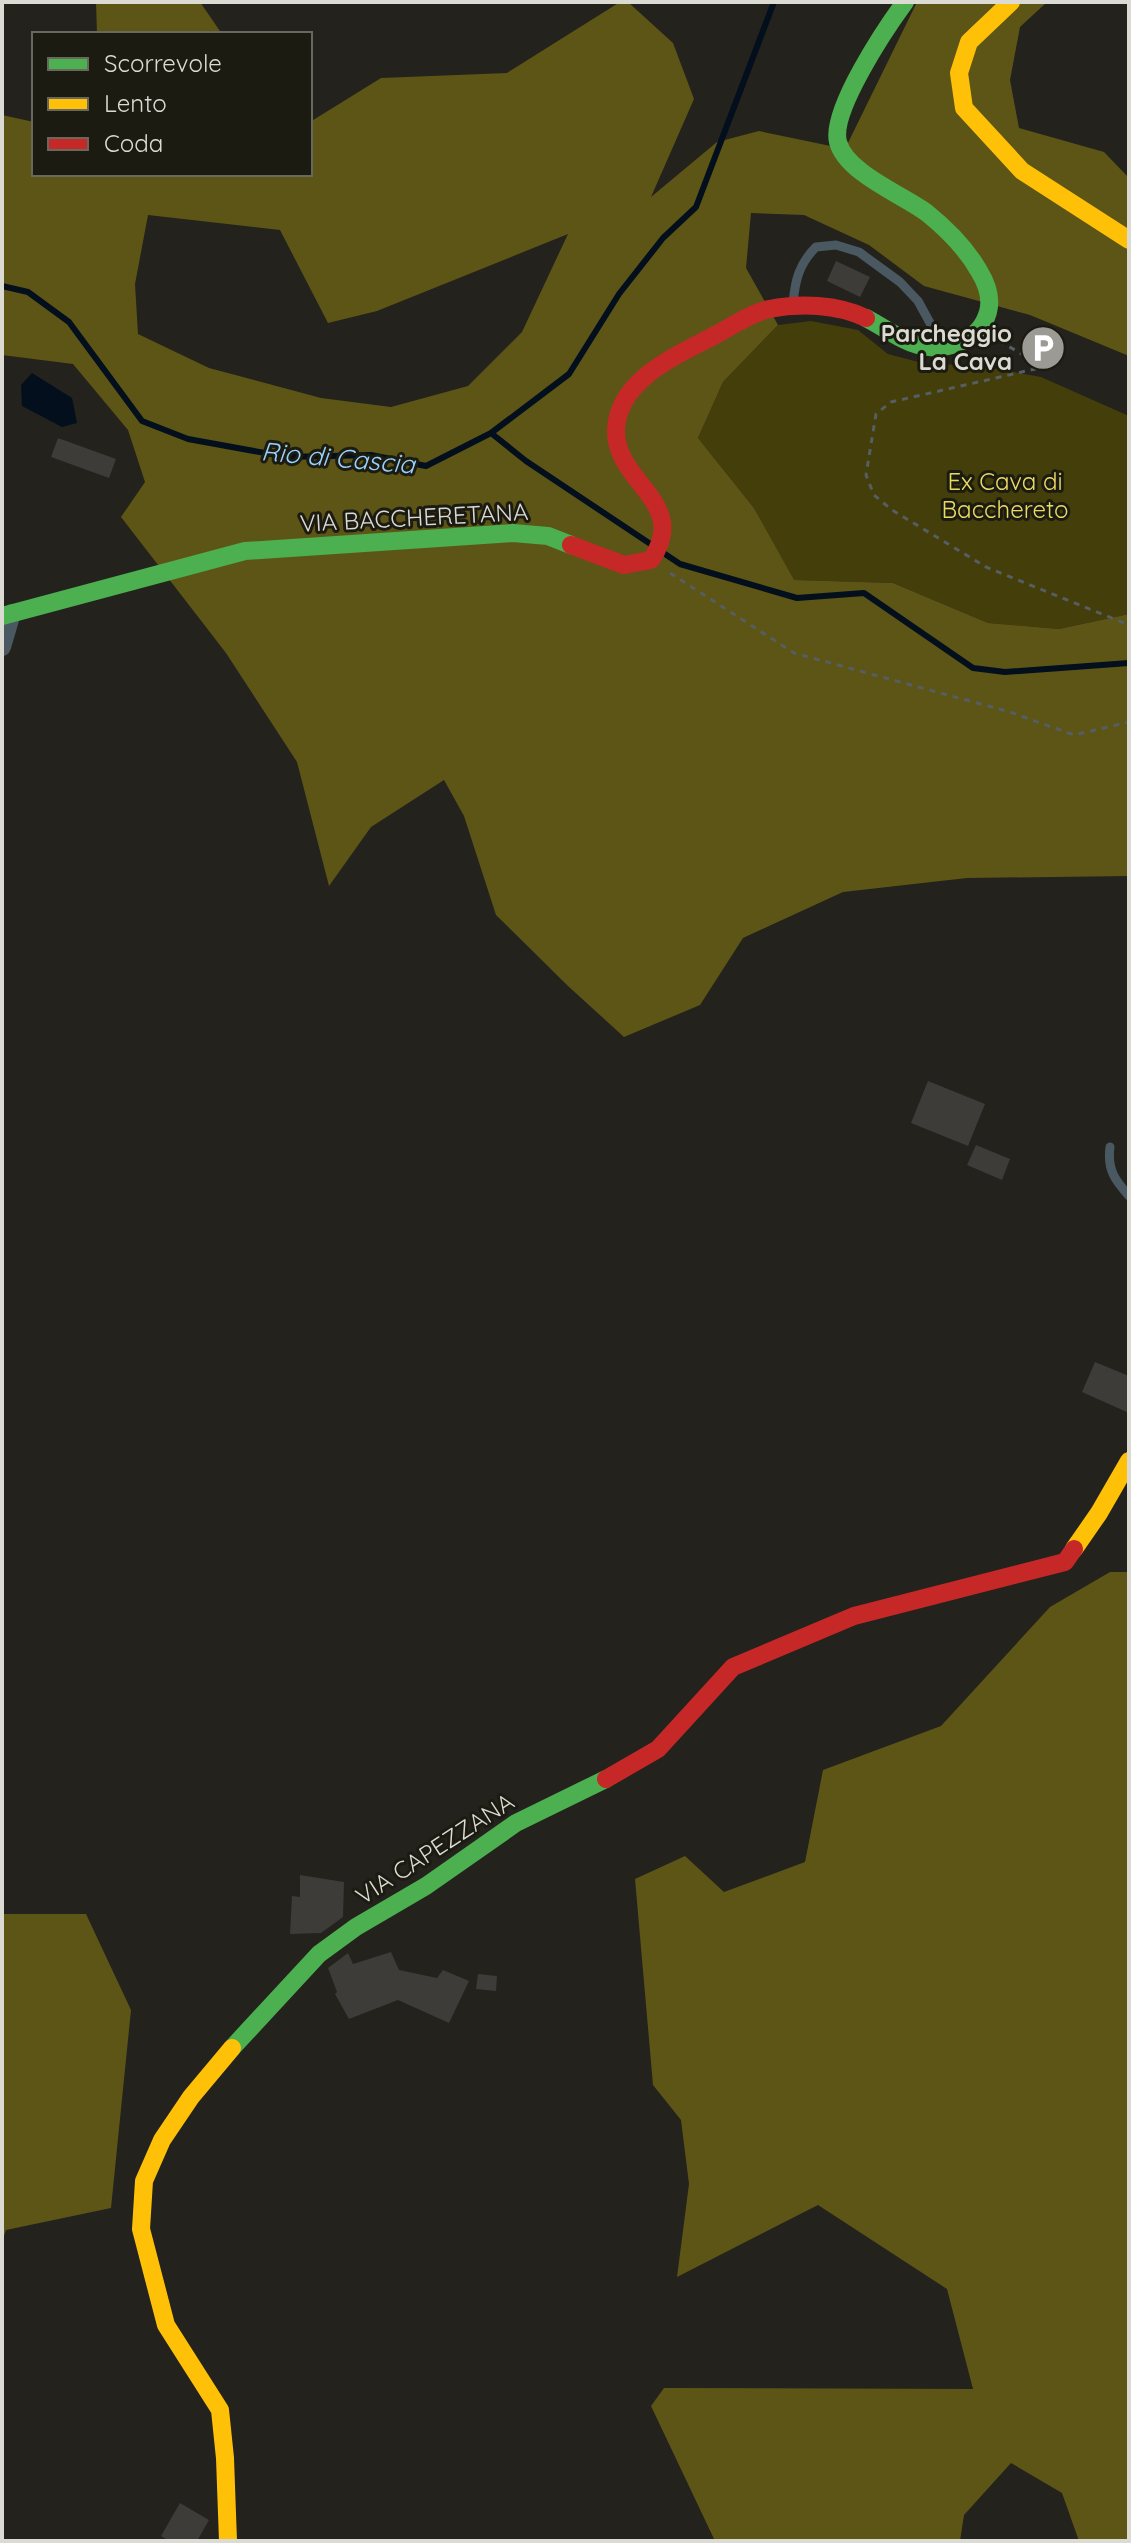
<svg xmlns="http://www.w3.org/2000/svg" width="1131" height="2543" font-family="Quicksand,sans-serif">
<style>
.green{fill:#443e0a}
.forest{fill:#5d5516;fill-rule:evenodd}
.water{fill:#030f1c}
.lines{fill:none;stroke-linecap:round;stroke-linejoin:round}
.stream{stroke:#030f1c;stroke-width:6}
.building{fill:#3d3c38}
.path{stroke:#555e63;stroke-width:3;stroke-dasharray:6 6;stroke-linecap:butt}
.lane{stroke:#4a5862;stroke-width:9}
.street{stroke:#4a5862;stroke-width:18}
.fast{stroke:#4caf50;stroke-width:18}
.slow{stroke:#ffc107;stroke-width:18}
.jam{stroke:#c62828;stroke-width:18}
.labels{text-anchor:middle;stroke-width:6;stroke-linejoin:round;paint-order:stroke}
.poi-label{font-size:24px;font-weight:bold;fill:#dbdbd4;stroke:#1c1b12;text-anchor:end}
.park-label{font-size:24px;fill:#eada61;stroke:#1c1b12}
.street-label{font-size:24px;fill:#dbdbd4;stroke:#1c1b12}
.water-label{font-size:26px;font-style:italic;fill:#97d2fd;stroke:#1c1b12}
</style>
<rect width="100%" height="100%" fill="#23221d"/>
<path class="green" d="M811,321L858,330L888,354L930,365L969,364L1041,377L1129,416V614L1059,629L988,623L893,583L793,580L754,508L698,438L723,382L778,325Z"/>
<path class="forest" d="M96,2H200L222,34H97Z
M620,2H628L673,43L694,99L651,197L717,142L759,131L845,149L917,2H1047L1020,27L1010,80L1019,128L1104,152L1129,178V356L1030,315L924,286L869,245L804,215L751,213L746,268L778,325L723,382L698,438L754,508L794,580L893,583L988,623L1059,629L1129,614V876L967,878L843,892L743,938L700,1005L624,1037L568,986L496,915L464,816L444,780L371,827L329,886L297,762L226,653L121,517L145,482L128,430L73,364L2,355V115L34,122V174H310V122L381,78L507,73ZM148,215L280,230L328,323L377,311L568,234L522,332L468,386L391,407L321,398L209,368L138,334L135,284Z
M1110,1572H1129V2541H1079L1062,2493L1011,2463L964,2515L960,2541H715L651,2406L664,2388L973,2389L947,2289L818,2205L677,2277L689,2184L681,2120L653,2085L635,1879L685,1856L724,1892L805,1862L823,1770L941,1726L1050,1607Z
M2,1914H86L131,2010L111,2208L6,2230L2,2242Z"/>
<path class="water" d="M32,373L72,398L77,423L62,427L22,406L21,385Z"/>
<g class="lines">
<path class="stream" d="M2,286L28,292L69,322L142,421L188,439L287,457L371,455L426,466L491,433L569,374L619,294L663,238L696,207L774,2
M491,433L526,461L652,545
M665,554L680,564L797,598L864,593L973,668L1005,672L1129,663"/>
</g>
<path class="building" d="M836,261L870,277L860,297L827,281Z
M58,438L116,459L109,478L51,457Z
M928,1081L985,1104L968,1146L911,1123Z
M976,1145L1010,1159L1002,1180L967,1165Z
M1095,1362L1129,1376V1413L1082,1392Z
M300,1875L344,1882L343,1917L321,1933L290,1934L292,1896L300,1897Z
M391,1952L399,1970L437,1978L443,1970L469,1981L449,2023L398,2000L349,2019L335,1994L337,1992L328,1968L348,1953L353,1964Z
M478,1974L497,1976L496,1991L476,1989Z
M180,2503L209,2520L197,2541H169L161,2536Z"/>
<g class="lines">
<path class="path" d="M999,341L1036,362L1035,369L891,402L876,414L866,475L874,495L892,510L986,567L1129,625
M670,573L794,653L1010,712L1074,735L1129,722"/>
<path class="lane" d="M793,304C795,280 799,264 816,247L836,245L859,252L900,282L918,301L941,343
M1110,1147C1107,1170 1115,1180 1129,1196"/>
<path class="street" d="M2,647L12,613"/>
<path class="fast" d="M866,318C900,336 920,358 961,342C974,337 984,326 988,312C992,297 987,284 979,271C966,248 948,230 927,213C903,195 846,173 838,142C830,111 886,28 905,2
M2,616L245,551L513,533L548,536L571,545
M232,2048L319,1954L356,1927L426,1886L516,1823L606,1779"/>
<path class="slow" d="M1011,2L969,42L959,73L964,108L1022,171L1129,240
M1074,1549L1099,1513L1129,1461
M228,2541L225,2458L220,2410L166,2325L141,2229L144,2181L162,2140L191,2097L232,2048"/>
<path class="jam" d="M571,545L624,565L651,560C691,502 614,483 616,429C619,377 681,354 719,333C736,324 751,313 769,309C800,303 837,304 866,318
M606,1779L658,1749L733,1667L854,1616L1065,1562L1074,1549"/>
</g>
<defs>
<g id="parking-disc" transform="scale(2.3)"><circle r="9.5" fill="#9b9a94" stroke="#1c1b12"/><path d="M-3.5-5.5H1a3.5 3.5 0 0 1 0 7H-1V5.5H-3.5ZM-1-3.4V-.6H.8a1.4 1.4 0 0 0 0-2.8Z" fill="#fff"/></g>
</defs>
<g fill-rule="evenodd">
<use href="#parking-disc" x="1043" y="348"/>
</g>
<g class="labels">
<g class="poi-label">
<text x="1012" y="342">Parcheggio<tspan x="1012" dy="28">La Cava</tspan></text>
</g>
<g class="park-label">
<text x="1005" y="490">Ex Cava di<tspan x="1005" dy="28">Bacchereto</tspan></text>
</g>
<g class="street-label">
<text transform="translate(414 518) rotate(-3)" y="8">VIA BACCHERETANA</text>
<text transform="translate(435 1849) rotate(-33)" y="8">VIA CAPEZZANA</text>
</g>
<g class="water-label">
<text transform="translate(338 458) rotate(5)" y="9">Rio di Cascia</text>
</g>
</g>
<rect width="1131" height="2543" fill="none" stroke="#dbdbd4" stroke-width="8"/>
<rect x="32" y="32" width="280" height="144" fill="#1c1b12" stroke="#686860" stroke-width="2"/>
<rect x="48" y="58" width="40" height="12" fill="#4caf50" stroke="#686860" stroke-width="2"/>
<text x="104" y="72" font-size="24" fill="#dbdbd4">Scorrevole</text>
<rect x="48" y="98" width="40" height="12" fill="#ffc107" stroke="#686860" stroke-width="2"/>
<text x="104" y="112" font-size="24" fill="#dbdbd4">Lento</text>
<rect x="48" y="138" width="40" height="12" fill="#c62828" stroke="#686860" stroke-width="2"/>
<text x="104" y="152" font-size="24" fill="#dbdbd4">Coda</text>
</svg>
